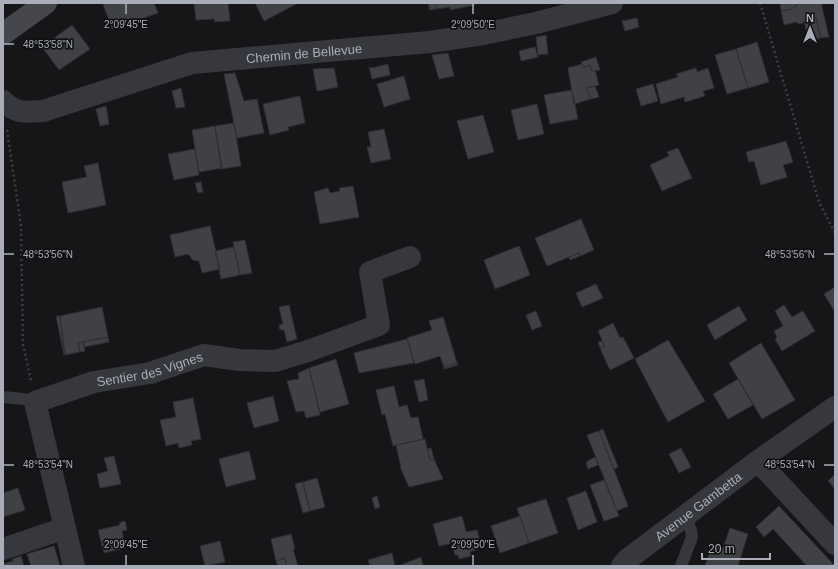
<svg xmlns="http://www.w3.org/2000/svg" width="838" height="569" font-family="Arial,sans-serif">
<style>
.building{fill:#404145;stroke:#303034}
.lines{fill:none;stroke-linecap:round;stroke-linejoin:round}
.path{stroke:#3d3f44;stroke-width:2.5;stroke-dasharray:2 3;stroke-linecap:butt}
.lane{stroke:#37383d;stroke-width:12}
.street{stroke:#37383d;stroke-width:22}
.secondary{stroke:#45474d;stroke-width:22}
.ticks{fill:none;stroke:#a8adb8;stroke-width:1.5}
.labels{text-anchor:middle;stroke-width:3.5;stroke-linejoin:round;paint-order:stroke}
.street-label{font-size:13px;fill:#a8adb8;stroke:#111113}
.ticks-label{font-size:10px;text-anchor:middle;fill:#a8adb8;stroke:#111113;stroke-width:3.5;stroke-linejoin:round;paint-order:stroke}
</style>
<rect width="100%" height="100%" fill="#161618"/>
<path class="building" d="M106,3H154L158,13L112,29L103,4Z
M194,3H228L230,21L215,22L214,19L196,20Z
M255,3H298L264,21Z
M428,3H435L436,9L430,10Z
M435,3H474L475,5L450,10V7L436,9Z
M783,3H798V4L792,9L781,11L780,4Z
M798,3H821L829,37L821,38L816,18L804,21L803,23L799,24L796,22L784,25L781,11L792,9Z
M637,18L639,27L625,31L622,21Z
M816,18L821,38L809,41L804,21Z
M72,25L90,49L59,70L42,47Z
M546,35L548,54L538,55L536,37Z
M757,42L769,82L748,88L736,49Z
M535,47L538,57L521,61L519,51Z
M736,49L748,88L727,94L715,55Z
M448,53L454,76L439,79L432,55Z
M596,57L600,70L592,71L590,65L583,68L581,62Z
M388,64L390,75L372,79L369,67L372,68Z
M582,64L583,68L590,65L592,71L595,70L599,85L586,88L591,99L574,104L568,68Z
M334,68L338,87L317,91L313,69Z
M696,68L697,72L708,68L714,88L703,91L705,96L685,102L684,97L661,104L656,84L678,77L676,74Z
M235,73L244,101L257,99L264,133L237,138L224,74Z
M404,76L410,99L384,107L377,84Z
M653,84L658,101L641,106L636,89Z
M595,86L599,97L591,99L586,88Z
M181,88L185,107L176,108L172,91Z
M572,90L578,119L550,124L544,95Z
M300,96L305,123L288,127L289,130L270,135L263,104Z
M537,104L544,134L518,140L511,110Z
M106,106L109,124L100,126L96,109Z
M483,115L494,152L468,159L457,121Z
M234,123L241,166L221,169L215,126Z
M215,126L222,168L199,172L192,130Z
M384,129L391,159L371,163L367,147H371L368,132Z
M786,141L793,162L783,165L787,177L761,185L754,161L749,162L746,152Z
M678,148L692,178L662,191L650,165L669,156L667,152Z
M195,149L199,175L174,180L168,154Z
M98,163L106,205L68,213L62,182L87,177L84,166Z
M201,182L203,192L198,193L195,183Z
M353,186L359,217L320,224L314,192L328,188L330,193L340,191L339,188Z
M581,219L594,250L580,256L579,253L547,266L535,238Z
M210,226L220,269L202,273L199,261L193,260L188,254L175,257L170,235Z
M245,240L252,273L240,275L233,242Z
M519,246L530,275L495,289L484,260Z
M234,247L240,275L221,279L215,251Z
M579,253L580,256L570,260L569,257Z
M596,284L603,298L582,307L576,293Z
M835,287V312L824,294Z
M289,305L297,339L287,342L284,330H280L279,325L283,324L279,307Z
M784,305L792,317L803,311L815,331L782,351L775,339L777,337L774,331L783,326L775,311Z
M739,306L747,320L715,340L707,325Z
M102,307L108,337L78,343L80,352L65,355L60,316Z
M536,311L542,326L532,330L526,315Z
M56,316H60L64,355Z
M443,317L457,363L444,367L440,356L415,364L407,338L432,330L429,321Z
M613,323L620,338L623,337L634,358L610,370L600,348L605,347L598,331Z
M108,337L109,342L84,347L83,342Z
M407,339L414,363L359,373L354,353Z
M668,340L705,401L668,422L635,359Z
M602,341L605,347L600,348L598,342Z
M83,342L85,351L80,352L78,343Z
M761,343L795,400L762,419L729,363Z
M336,359L349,404L320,412L309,368Z
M457,363L458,365L444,369V367Z
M309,368L320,415L306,418L304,411L296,412L287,381L299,379L298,373Z
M424,379L428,400L419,402L414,381Z
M738,379L753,405L728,419L713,394Z
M394,386L399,407L407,405L411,418L418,417L423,439L393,446L385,414L382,415L376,390Z
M273,396L279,421L254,428L247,403Z
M193,398L201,439L191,441L192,445L179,448L178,443L166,446L160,420L176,417L173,402Z
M603,429L618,467L614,469L599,431Z
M599,431L628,506L617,511L587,435Z
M425,439L430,460L434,459L443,479L409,487L400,467H401L396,445Z
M431,448L434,459L430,460L427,449Z
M681,448L691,467L679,473L669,454Z
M249,451L256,479L226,487L219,459Z
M114,456L121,484L100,488L97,474L108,471L104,458Z
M595,457L598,465L588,469L586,462Z
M835,474V489L828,481Z
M317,478L325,507L310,511L303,482Z
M604,480L619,516L604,521L590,485Z
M303,482L310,511L303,513L295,484Z
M18,488L25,510L3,517V493Z
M586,491L597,522L578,530L567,498Z
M377,496L380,507L375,509L372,498Z
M546,499L558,533L529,543L517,508Z
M779,506L835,566H807L773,529L764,537L756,527Z
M462,516L466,532L477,530L480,541L476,542L478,549L470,552L471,556L459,559L458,555H455L452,543L439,546L433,524Z
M520,516L529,543L500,553L491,526Z
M125,521L127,530L122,531L125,548L104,553L98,530L120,525L119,523Z
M730,528L748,534L738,566H705L712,544L723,548Z
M291,534L295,549H293L298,566H287L285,558L276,561L271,539Z
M220,541L225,562L205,566L200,546Z
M54,546L60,566H31L27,554Z
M392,553L395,566H370L368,560Z
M21,556L24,566H3V564L13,561L12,559Z
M421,557L423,566H398Z
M285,558L287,566H278L276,561Z"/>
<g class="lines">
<path class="path" d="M760,3L819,202L835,233
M7,130L21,226L23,344L31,381"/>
<path class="lane" d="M3,397L23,399L35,402
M681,566L692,537L691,530L685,516"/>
<g class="street">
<path id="s1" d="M3,101C16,114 25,112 43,111L192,63L430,42L483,34L536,23L612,3"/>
<path d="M758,461L835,544"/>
<path d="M3,549L65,528"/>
<path id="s2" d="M74,566L35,402L94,382L150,373L204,355L239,360L275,361L308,351L379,325L370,272L410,257"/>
<path id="s3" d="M622,566L628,559L758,461L835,407"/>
</g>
<path class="secondary" d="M3,34L46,3"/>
</g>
<path class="ticks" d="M126,4V14M473,4V14M4,44H14M4,254H14M824,254H834M4,465H14M824,465H834M126,555V565M473,555V565"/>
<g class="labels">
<g class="street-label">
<text dy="5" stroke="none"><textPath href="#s1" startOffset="312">Chemin de Bellevue</textPath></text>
<text dy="5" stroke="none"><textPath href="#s2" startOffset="288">Sentier des Vignes</textPath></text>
<text dy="5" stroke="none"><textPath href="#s3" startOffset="97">Avenue Gambetta</textPath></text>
</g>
</g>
<g class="ticks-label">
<text x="126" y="28">2°09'45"E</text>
<text x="473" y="28">2°09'50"E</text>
<text x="48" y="48">48°53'58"N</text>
<text x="48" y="258">48°53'56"N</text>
<text x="790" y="258">48°53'56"N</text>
<text x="48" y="468">48°53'54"N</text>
<text x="790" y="468">48°53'54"N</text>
<text x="126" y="548">2°09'45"E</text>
<text x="473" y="548">2°09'50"E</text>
</g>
<rect width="838" height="569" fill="none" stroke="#a8adb8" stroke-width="8"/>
<g transform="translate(810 28)" stroke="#111113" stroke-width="3" paint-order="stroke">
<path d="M0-3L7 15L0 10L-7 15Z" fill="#a8adb8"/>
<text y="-6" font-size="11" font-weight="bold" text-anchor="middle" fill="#a8adb8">N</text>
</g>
<path d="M702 553v6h68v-6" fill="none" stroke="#a8adb8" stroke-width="2"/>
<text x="708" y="553" font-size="12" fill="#a8adb8" stroke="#111113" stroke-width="3" paint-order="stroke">20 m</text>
</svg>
